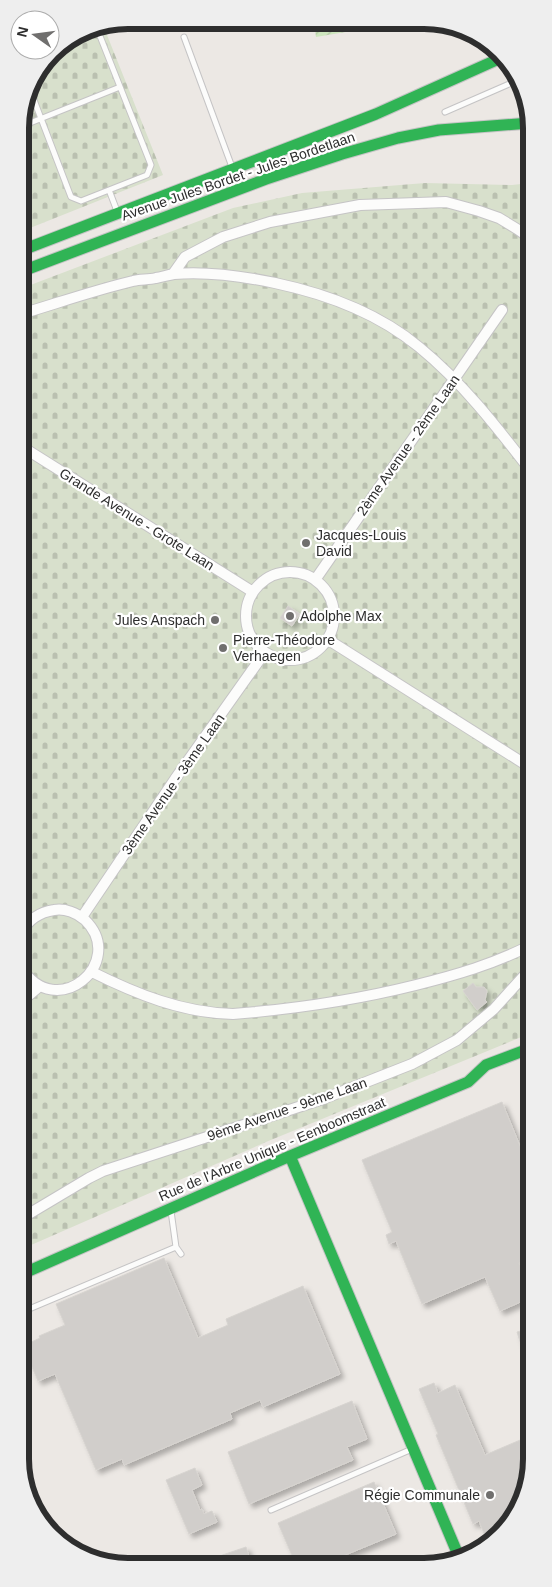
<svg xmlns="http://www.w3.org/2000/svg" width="552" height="1587" font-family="Arial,sans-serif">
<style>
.cemetery{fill:url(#cemetery-stones)}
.garden{fill:url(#garden-furrows)}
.building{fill:#d1cecb;stroke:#d7d4d0;filter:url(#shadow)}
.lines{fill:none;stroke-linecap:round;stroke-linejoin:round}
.lane-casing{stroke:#c5c4c5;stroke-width:7}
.street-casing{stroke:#c5c4c5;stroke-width:12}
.fast-casing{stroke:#c5c4c5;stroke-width:13}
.lane{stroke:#fcfcfb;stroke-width:5}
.street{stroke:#fcfcfb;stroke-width:10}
.fast{stroke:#30b455;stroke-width:11}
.poi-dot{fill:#706f6e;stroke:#fff;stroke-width:2}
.labels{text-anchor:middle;stroke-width:4.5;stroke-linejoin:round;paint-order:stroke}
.street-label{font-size:14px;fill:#2e2e2e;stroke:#fff}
.poi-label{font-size:14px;fill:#2e2e2e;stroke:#fff;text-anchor:start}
.rim{fill:none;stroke:#2e2e2e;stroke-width:6}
</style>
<defs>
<pattern id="cemetery-stones" width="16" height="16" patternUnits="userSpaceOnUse" patternTransform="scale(1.25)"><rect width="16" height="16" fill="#d8e0cc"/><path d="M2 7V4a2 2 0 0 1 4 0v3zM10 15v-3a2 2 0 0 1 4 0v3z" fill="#bac0b0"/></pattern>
<pattern id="garden-furrows" width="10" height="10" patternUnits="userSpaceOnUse" patternTransform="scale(1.25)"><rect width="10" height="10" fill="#cee6be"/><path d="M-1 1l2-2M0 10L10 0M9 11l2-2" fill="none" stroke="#b1c6a4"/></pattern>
<filter id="shadow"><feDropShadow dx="4" dy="4" stdDeviation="2.5" flood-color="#0004"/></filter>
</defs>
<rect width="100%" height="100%" fill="#ece8e4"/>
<path class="cemetery" d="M103,25L163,175L20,232V120L31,80L56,47L87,28Z
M425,183L512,185L530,183L531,1033L266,1142L22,1249L20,289L233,208L302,193Z"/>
<path class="garden" d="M314,21L405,22L316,37Z"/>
<path class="building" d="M288,606L300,614L292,626L280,618Z
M473,983L476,987H484L487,991L485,1000L487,1002L477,1010L463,991Z
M502,1102L531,1173V1258L519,1263L532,1293V1297L500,1311L485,1277L422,1304L396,1241L389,1244L386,1235L392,1232L362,1160Z
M164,1258L198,1338L228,1325L226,1319L303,1286L340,1374L263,1407L260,1400L230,1413L232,1419L124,1465L122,1459L96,1470L55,1374L38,1381L23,1346L40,1338L39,1336L65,1325L56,1304Z
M532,1328V1370H529L517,1332Z
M434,1383L438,1393L455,1385L485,1455L532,1435V1466L505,1530L487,1541L479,1521L473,1524L436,1435L438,1434L419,1389Z
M352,1401L367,1439L347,1447L353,1460L249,1504L228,1452Z
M195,1468L202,1485L192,1490L200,1510L202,1509L204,1514L212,1511L217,1522L189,1534L166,1480Z
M374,1482L396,1534L321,1565H296L278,1523Z
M246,1547L252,1565H199V1563Z"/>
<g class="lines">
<g class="lane-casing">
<path id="lane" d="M184,37L232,167
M29,87L71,197L81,201L147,175L151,165L96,26
M445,112L516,81
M20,127L120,87
M109,190L117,211
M176,1247L181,1254
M22,1312L176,1247L171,1211
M271,1510L412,1449"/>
</g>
<g class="street-casing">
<path id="street" d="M173,274L185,257L223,237L270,222L360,205L446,202L479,211L499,218L517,229L530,238
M21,314C58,303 95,290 133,281C140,279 148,280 156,278C162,277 168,275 174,274C208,271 242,276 275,283C327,294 378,313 419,347C462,382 496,426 530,470
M21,446L253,592
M246 616a44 44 0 1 1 88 0a44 44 0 1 1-88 0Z
M315,580L502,310
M327,639L531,768
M82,917L175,779L265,652
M21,934C27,920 40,912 54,910C65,908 77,913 85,920C128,962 56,1024 21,967
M92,972C136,994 183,1013 233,1014C295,1009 356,1000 416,985C456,975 494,964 531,945
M21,1002L40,986
M22,1218L89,1178L103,1171L323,1099L412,1064L457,1040L494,1009L531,968"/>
</g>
<g class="fast-casing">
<path id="fast" d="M20,251L376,114L503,57
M20,272L266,179L342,154L398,138L439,130L530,123
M290,1156L459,1557
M22,1274L290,1156L468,1082L486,1065L531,1048"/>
</g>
<use href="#lane" class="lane"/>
<use href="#street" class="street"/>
<use href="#fast" class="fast"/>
</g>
<g class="poi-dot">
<circle cx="306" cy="543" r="5"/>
<circle cx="290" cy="616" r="5"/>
<circle cx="215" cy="620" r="5"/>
<circle cx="223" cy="648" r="5"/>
<circle cx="490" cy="1495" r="5"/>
</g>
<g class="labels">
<g class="street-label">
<text transform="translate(238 176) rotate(-19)" y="5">Avenue Jules Bordet - Jules Bordetlaan</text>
<text transform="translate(408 445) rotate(-55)" y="5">2ème Avenue - 2ème Laan</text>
<text transform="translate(137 519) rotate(32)" y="5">Grande Avenue - Grote Laan</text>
<text transform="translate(173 784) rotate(-55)" y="5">3ème Avenue - 3ème Laan</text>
<text transform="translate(287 1109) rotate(-19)" y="5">9ème Avenue - 9ème Laan</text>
<text transform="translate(272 1149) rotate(-23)" y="5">Rue de l'Arbre Unique - Eenboomstraat</text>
</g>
<g class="poi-label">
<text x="316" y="540">Jacques-Louis<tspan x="316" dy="16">David</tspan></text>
<text x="300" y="621">Adolphe Max</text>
<text x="205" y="625" text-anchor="end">Jules Anspach</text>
<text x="233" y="645">Pierre-Théodore<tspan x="233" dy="16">Verhaegen</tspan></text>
<text x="480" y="1500" text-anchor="end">Régie Communale</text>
</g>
</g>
<path d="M0 0H552V1587H0ZM128 29H424A99 99 0 0 1 523 128V1459A99 99 0 0 1 424 1558H128A99 99 0 0 1 29 1459V128A99 99 0 0 1 128 29Z" fill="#eee" fill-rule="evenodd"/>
<path class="rim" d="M128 29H424A99 99 0 0 1 523 128V1459A99 99 0 0 1 424 1558H128A99 99 0 0 1 29 1459V128A99 99 0 0 1 128 29Z"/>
<g transform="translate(35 35) rotate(284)"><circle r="24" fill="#ffffff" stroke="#ababab"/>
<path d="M0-4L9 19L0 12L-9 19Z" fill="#706f6e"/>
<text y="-8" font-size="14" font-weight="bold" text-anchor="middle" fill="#2e2e2e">N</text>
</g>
</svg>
